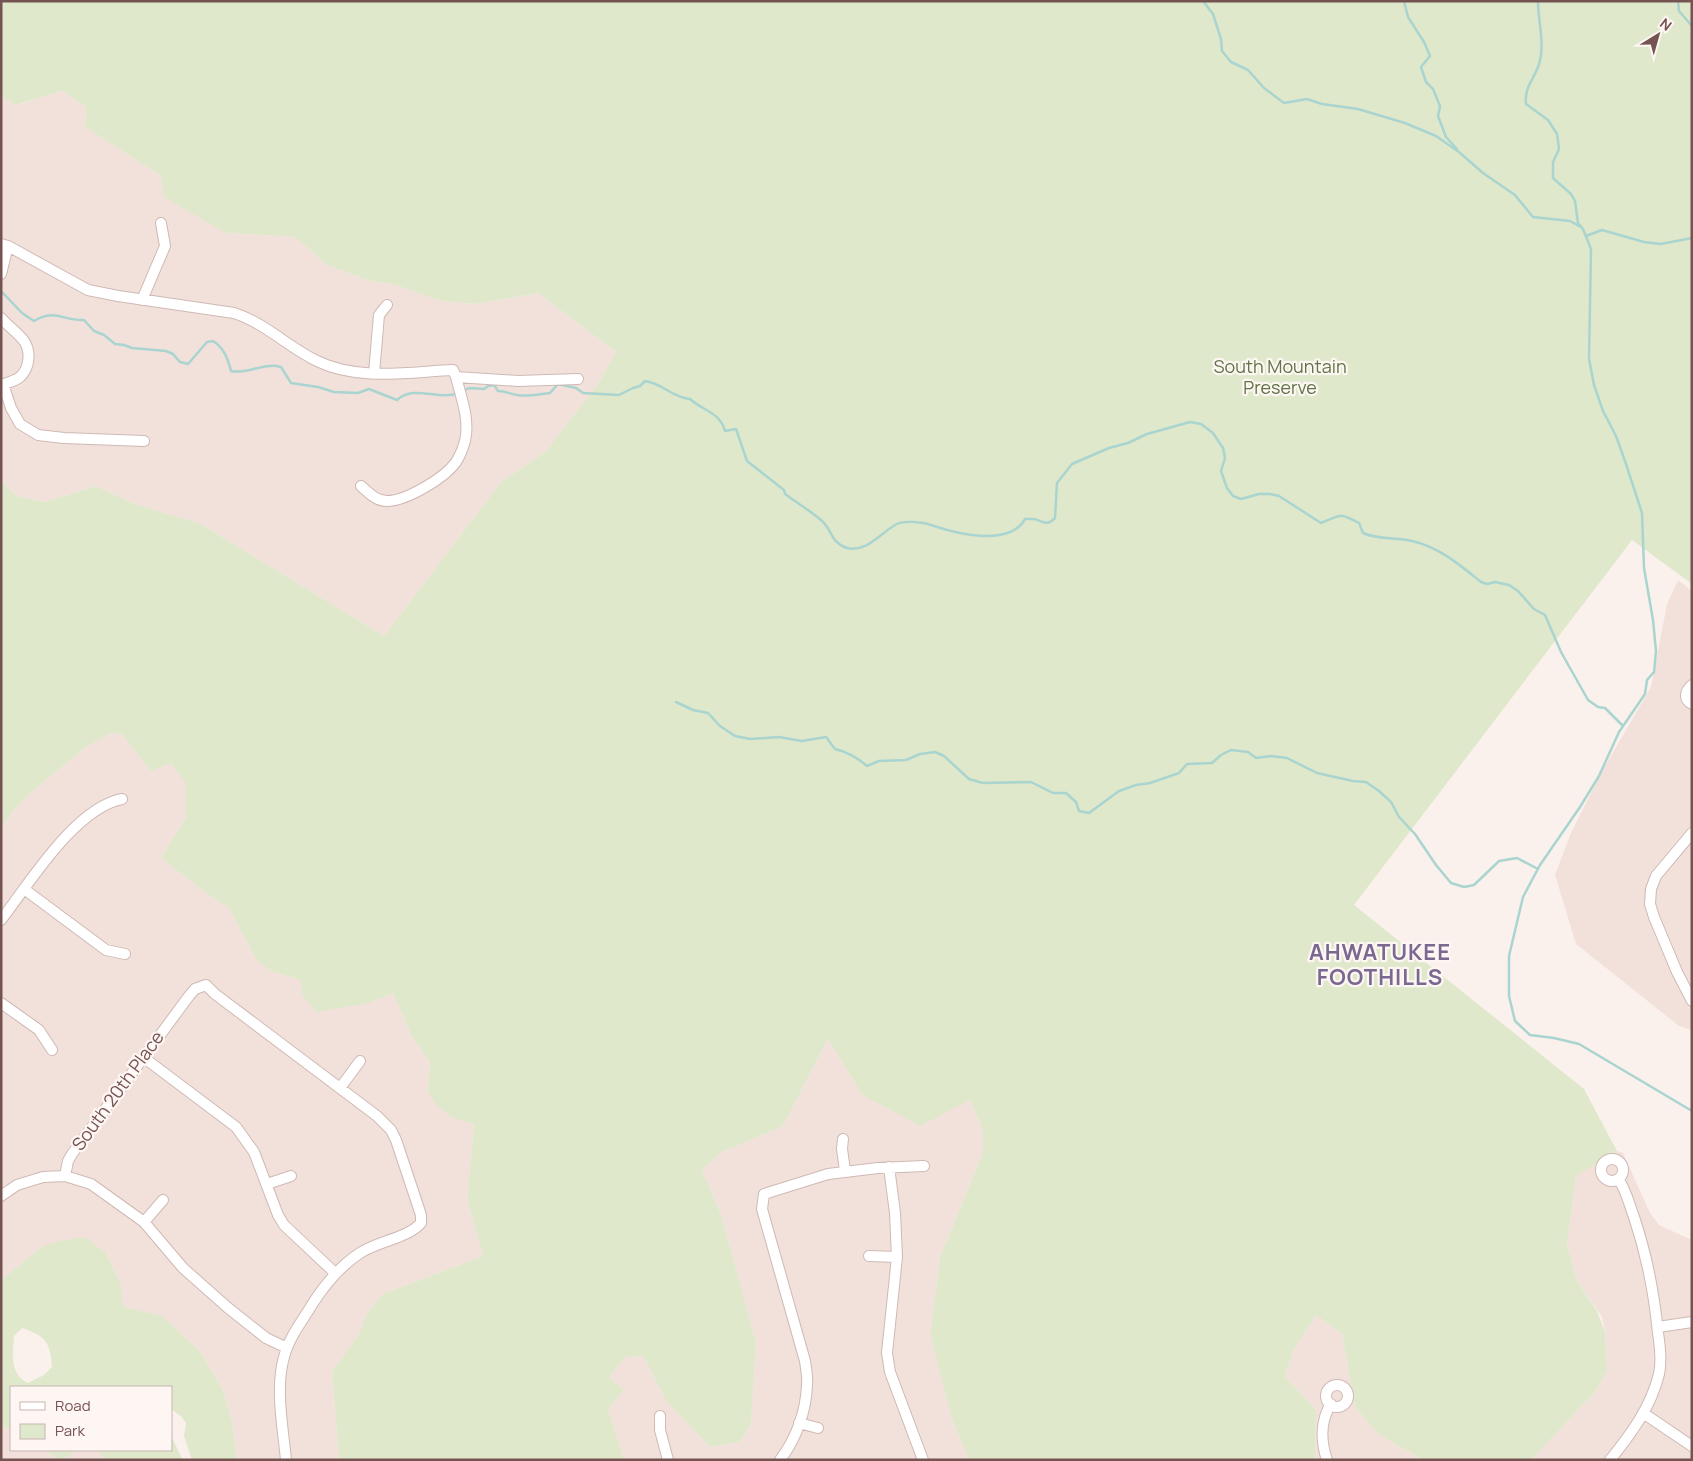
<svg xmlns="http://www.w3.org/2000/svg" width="1693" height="1461" font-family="Manrope,sans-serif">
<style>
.residential{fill:#f2e1db}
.green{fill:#dfe8cb;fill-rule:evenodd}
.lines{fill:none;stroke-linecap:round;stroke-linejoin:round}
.stream{stroke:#a9d4cf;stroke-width:2.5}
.minor-casing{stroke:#cfb9b5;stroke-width:12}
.minor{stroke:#fff;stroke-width:10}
.labels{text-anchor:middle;stroke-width:4.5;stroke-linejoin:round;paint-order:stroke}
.park-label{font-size:18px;fill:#607447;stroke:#fef6f3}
.street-label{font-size:18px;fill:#755351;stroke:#fef6f3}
.district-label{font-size:22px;font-weight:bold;letter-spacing:1px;fill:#796990;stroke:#fef6f3}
</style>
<rect width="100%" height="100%" fill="#fbf1ec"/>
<path class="residential" d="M62,91L86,107L85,127L161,176L226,233L295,237L327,265L370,281L393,284L441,301L476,304L538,293L616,352L597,385L545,452L501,482L384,636L201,524L135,504L96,486L44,502L17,496L1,480V97L17,105Z
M1678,580L1692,591V1030L1679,1026L1576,944L1555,875L1570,835L1601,773L1651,687L1667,604Z
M112,733L122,734L151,772L171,763L187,784L186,817L161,858L206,893L229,908L257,961L273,972L301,980L369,1003L393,993L412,1037L430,1062L428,1091L452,1118L474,1124L467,1199L483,1256L383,1294L367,1313L358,1335L332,1372L339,1460H237L232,1421L223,1390L200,1351L162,1316L121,1306V1284L106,1253L85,1238L43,1246L1,1280V828L14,810L35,789L86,747Z
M828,1039L862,1095L890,1110L970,1100L983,1131V1152L940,1257L930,1335L952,1420L969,1460H624L608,1410L624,1389L609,1378L625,1357L643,1356L666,1401L710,1447L740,1442L751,1424L756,1342L721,1214L702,1170L722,1152L783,1126Z
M1609,1148L1623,1153L1650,1213L1659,1225L1692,1240V1460H1531L1596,1391L1607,1370L1605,1332L1602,1317L1577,1281L1567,1244L1576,1176Z
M1316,1315L1342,1334L1355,1407L1378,1434L1423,1460H1315L1316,1410L1285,1376L1294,1349Z
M1,1426L11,1429V1450H44L57,1460H1Z
M74,1450H97L106,1460H58L70,1456Z"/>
<path class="green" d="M1,1H1692V584L1632,540L1354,905L1584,1089L1617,1151L1576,1176L1567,1244L1577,1281L1597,1311L1605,1332L1607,1370L1596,1391L1531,1460H1423L1378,1434L1355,1407L1342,1334L1316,1315L1294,1349L1285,1376L1316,1410L1315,1460H969L952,1420L930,1335L940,1257L983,1152V1131L970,1100L920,1126L862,1095L828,1039L783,1126L722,1152L702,1170L721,1214L756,1342L751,1424L740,1442L710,1447L666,1401L643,1356L625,1357L609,1378L624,1389L608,1410L624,1460H339L332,1372L358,1335L367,1313L383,1294L483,1256L467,1199L474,1124L452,1118L435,1104L428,1091L430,1062L412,1037L393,993L369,1003L316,1012L302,994L301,980L273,972L257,961L229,908L206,893L161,858L186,817V784L171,763L151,772L122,734L112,733L86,747L35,789L14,810L1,828V480L17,496L44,502L96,486L135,504L201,524L384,636L501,482L545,452L597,385L616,352L538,293L476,304L441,301L393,284L370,281L327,265L295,237L226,233L164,197L161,176L85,127L86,107L62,91L16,105L1,97Z
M85,1237L106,1253L121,1284L122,1306L162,1316L200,1351L223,1390L232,1421L237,1460H192L184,1436L186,1423L182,1417L171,1409V1387H11V1429L1,1426V1280L43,1246L60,1241ZM22,1328C46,1336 50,1342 52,1367L44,1375L28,1383C9,1374 13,1354 14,1336Z
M171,1436L183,1460H106L97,1450H171Z
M44,1450H74L70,1456L58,1460Z"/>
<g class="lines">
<path class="stream" d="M1203,1L1213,14L1221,39L1222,51L1231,62L1248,70L1264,88L1284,103L1307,99L1322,104L1358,109L1405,123L1436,136L1459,152L1483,173L1515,195L1533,217L1570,221L1581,227
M1404,1L1408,17L1424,42L1430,56L1421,67L1426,82L1433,89L1440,106L1438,116L1446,137L1457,149
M1538,1C1538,23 1546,46 1538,67C1533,80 1524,89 1526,104L1548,120L1557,134L1559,149L1553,162V178L1571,194L1575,201L1578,223L1583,229L1591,249L1589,359L1594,385L1603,411L1616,436L1625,461L1642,513L1644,568L1653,620L1656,651L1654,672L1647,680L1645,694L1619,732L1599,776L1580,807L1540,865L1523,897L1509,956V996L1515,1021L1530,1035L1554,1038L1579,1044L1692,1111
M1678,1L1679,11L1692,26
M1586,236L1602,230L1644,242L1661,244L1692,238
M2,292L22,313L34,321C55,308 63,321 84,320L94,331L104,335L115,344L124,345L132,348L166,351L173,354L180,362L188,364L207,342L213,341C224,348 228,359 231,371C246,375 263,362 281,367L291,383L318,387L334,392L358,393L369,389L397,400C415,384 438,401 458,393
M463,391L469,388L484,389L488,386L494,385L498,391C506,391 510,394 517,395C527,397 540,394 550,393L558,384L576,388L583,393L619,395L633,388L640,386L645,381C662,383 673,398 690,399C703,411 720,412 725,431L736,429L747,461L784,490L785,494C797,503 811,511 822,521C833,531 830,542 847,548C867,553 881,532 897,524C903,521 916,522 923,523C927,523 930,525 934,526C958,534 1010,547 1025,519C1026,519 1033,519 1034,519C1044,521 1046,527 1055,518L1057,483L1072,464L1109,448L1128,443L1147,434L1190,422L1201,424L1213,433L1223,448L1225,458L1221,471L1227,488L1233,496L1241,499L1259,494H1270L1279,496L1321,523C1342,515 1339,512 1359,523L1363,533C1378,540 1396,537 1412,541C1439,547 1460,565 1481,582L1487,584L1495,582L1509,585L1518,591L1534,609L1545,615L1561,652L1588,700L1598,707L1605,708L1623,726
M676,702L693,710L708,713L720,726L735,736L750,739L779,737L802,741L826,737L835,749C847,752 858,758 867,766L879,761L906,760L920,754L935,752L944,756L969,779L983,783L1031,782L1053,793H1066L1076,802L1079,811L1089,813L1119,791L1136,785L1150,783L1179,773L1187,764L1212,763L1221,755L1231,750L1248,752L1256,758L1271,756L1287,758L1317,773L1353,781L1366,782L1379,791L1391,802L1399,817L1415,834L1436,865L1451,883L1464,887L1474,885L1499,861L1517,858L1538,869"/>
<g class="minor-casing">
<path id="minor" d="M1,244L8,246L88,290L118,296L234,313C265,323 288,347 317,361C358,381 408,372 453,370L456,377L518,381L578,379
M1,274L8,246
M142,300L165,246L161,223
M1,318C8,326 18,333 24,341C31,351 30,368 20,377C15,381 7,383 1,385
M374,373L379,315L387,305
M3,384L11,408L20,424L38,435L64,438L144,441
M361,486C369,493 376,501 387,501C406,501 445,478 456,462C460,456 463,448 465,441C470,420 461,397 456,377
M1692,685C1685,691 1683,699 1692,704
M1692,833L1656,876L1651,889L1650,904L1654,917L1677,972L1692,1001
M24,889L106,950L125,954
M1,920C29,884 75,808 122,799
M1,1003L39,1030L52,1050
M143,1057L236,1127L254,1152L278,1215L284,1225L335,1273
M340,1088L360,1061
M843,1139L842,1149L845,1171
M1601 1170a11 11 0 1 1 22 0a11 11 0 1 1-22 0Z
M889,1167L895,1213L897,1257L887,1353L890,1372L923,1460
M65,1176L68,1161L72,1154L189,996L195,989L206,985L215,994L377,1116L391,1130L396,1140L421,1215V1223C408,1238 378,1241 360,1253C340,1266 326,1283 313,1303C303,1320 289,1337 284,1357C275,1389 283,1427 286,1460
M267,1184L291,1176
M1,1196L17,1185L43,1177L65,1176L91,1184L144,1222L183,1268L227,1307L266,1338L287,1348
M144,1222L163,1200
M869,1256L897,1257
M1658,1327L1692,1322
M1326 1396a11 11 0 1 1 22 0a11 11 0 1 1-22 0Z
M1643,1413L1692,1446
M660,1416V1430L668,1460
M799,1423L818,1428
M780,1460C796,1439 806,1412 807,1385C808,1378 806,1369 805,1361L762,1209L764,1194L828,1174L878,1168L924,1166
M1327,1460C1321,1442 1320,1421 1331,1404
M1610,1460C1631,1434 1651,1407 1659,1374C1662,1361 1660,1346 1658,1333C1654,1291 1647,1256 1634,1217C1629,1204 1626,1189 1618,1179"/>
</g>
<use href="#minor" class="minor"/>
</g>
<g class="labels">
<g class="park-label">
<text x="1280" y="373">South Mountain<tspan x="1280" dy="21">Preserve</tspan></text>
</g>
<g class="street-label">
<text transform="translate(118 1091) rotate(-54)" y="6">South 20th Place</text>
</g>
<g class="district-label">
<text x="1380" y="960">AHWATUKEE<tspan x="1380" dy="25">FOOTHILLS</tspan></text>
</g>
</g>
<rect width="1693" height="1461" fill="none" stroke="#755351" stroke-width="5"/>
<rect x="10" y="1386" width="162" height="65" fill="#fef6f3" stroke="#c7b5b2"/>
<rect x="20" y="1402" width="25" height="8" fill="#ffffff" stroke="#c7b5b2"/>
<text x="55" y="1411" font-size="15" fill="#755351">Road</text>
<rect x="20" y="1424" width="25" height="15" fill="#dfe8cb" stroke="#c7b5b2"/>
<text x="55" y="1436" font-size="15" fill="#755351">Park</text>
<g transform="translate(1658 35) rotate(37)" stroke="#fef6f3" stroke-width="4" paint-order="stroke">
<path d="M0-4L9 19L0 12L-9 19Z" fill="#755351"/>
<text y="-8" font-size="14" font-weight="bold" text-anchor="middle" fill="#755351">N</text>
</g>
</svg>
